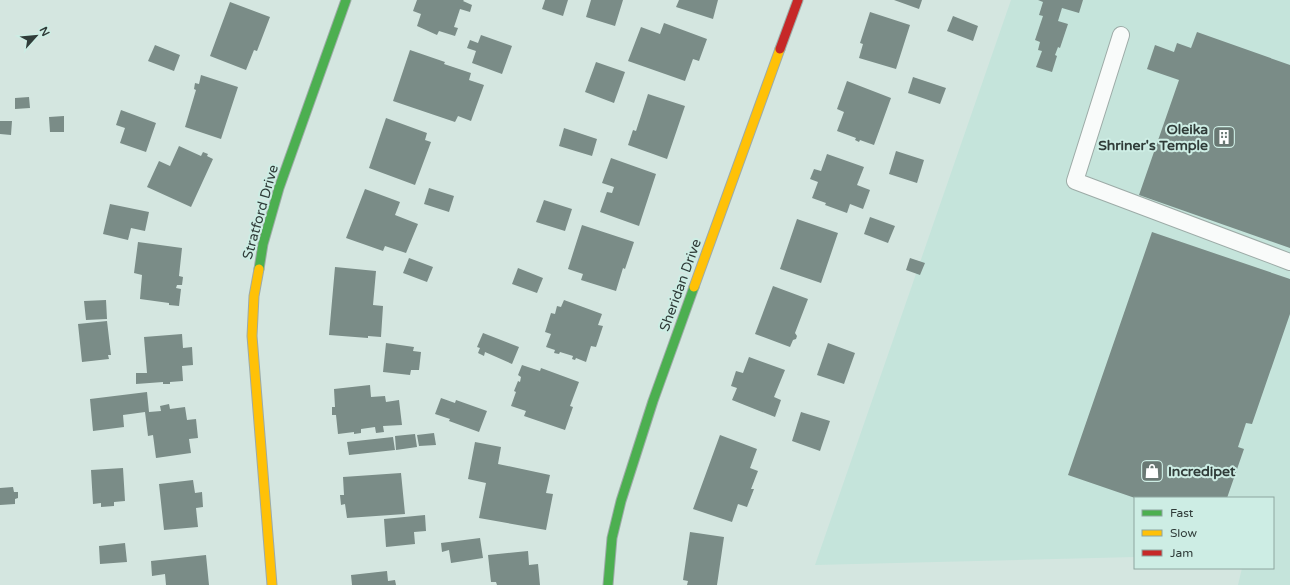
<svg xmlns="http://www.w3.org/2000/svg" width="1290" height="585" font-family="'Varela Round',sans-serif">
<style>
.built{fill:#c5e4db}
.building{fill:#7a8c87}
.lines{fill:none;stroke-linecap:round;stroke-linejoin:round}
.lane-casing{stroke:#9daba7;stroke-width:18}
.fast-casing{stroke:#9daba7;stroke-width:11}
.slow-casing{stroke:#9daba7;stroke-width:11}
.jam-casing{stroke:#9daba7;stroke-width:11}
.lane{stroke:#f9fbfa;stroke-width:16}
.fast{stroke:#4caf50;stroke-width:9}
.slow{stroke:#ffc107;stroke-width:9}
.jam{stroke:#c62828;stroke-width:9}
.labels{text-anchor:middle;stroke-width:4;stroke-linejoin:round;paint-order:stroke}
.poi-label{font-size:14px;font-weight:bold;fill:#303c39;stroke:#cdede4;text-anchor:end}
.street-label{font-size:14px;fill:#303c39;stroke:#cdede4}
</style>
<rect width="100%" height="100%" fill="#d4e6e0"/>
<path class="built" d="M1011,0H1290V585H1238L1242,568H1273V498H1135V557L815,565Z"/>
<path class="building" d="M417,0H464L463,1L472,5L470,12L460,9L454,27L458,28L455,36L439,31L437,35L417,26L421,14L413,11Z
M545,0H568L563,16L542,9Z
M591,0H623L615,26L586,17Z
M679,0H718L713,19L676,7Z
M894,0H922L919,9Z
M1038,0H1083L1079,13L1062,8L1058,21L1068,24L1060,48L1058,47L1055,55L1057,56L1052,72L1036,67L1042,51L1038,50L1040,42L1035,40L1043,16L1039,15L1043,2Z
M230,2L270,17L257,51L254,50L246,70L210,56Z
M870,12L910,25L896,69L859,58L863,44L860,43Z
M953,16L978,26L973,41L947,31Z
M664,23L707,39L699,61L693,59L685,81L628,61L641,27L660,34Z
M1197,32L1290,65V248L1139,195L1179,80L1147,69L1155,45L1174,52L1177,43L1191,48Z
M481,35L512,46L502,74L472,63L476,51L467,48L470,40L478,43Z
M155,45L180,55L174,71L148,61Z
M410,50L445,62L444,64L471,73L469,80L484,85L471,121L458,116L455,122L393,101Z
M596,62L625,72L614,103L585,92Z
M201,75L238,87L221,139L185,127L196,90L194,89L195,83L199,84Z
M913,77L946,88L940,104L908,93Z
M847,81L891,98L874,145L860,140L859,142L855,140L856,138L837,131L844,112L837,109Z
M648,94L685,106L667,159L628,145L633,130L636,131Z
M29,97L30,108L15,109V98Z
M121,110L156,123L146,152L120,143L125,128L116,125Z
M64,116V132H50L49,117Z
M386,118L427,133L425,140L431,142L415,185L369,168Z
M0,121H12L11,135L0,134Z
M564,128L597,139L592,156L559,146Z
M179,146L201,156L203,152L208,154L207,156L213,159L191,207L147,187L159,161L170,166Z
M896,151L924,160L917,183L889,174Z
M827,154L864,167L857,185L870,190L863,209L850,204L847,213L825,205L826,203L812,198L818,182L810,179L814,169L821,171Z
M611,158L656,174L639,226L600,212L607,192L612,193L614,187L602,183Z
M429,188L454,196L449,212L424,204Z
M365,189L400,202L395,215L418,224L406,253L385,246L383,251L346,238Z
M544,200L572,209L565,231L536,222Z
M110,204L149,212L145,231L131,228L128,240L103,234Z
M870,217L895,226L888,243L864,234Z
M797,219L838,233L821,283L780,269Z
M582,225L634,242L625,269L623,268L616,291L581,280L583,274L568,269Z
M1152,232L1290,279V314L1252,424L1246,423L1238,447L1244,449L1227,498H1135L1068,475Z
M138,242L182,248L179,276L183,277L182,285H177L176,288L181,289L179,306L169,305V303L140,299L142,275L134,273Z
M409,258L433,267L427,282L403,273Z
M910,258L925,263L920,275L906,270Z
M335,267L376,271L373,305L383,306L381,337L368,336V338L329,335Z
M518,268L543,278L537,293L512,284Z
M773,286L808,299L795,333L797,336L796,339L793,340L790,347L755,334Z
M106,300L107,319L86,320L84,301Z
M564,300L602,314L598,325L603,326L596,347L591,346L586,362L576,358L575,360L572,359L573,356L560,352L559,354L554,353L555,350L546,347L551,334L545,332L551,313L555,314L557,306L561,307Z
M107,321L111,355H108L109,359L82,362L78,324Z
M483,333L519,347L512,364L485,352L484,356L478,353L480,348L477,347Z
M182,334L183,348L192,347L193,365L182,366L183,381L170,382V384H163V382L136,384V373H147L144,337Z
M386,343L414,347L413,351L421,352L419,370H411L410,375L383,372Z
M828,343L855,353L844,384L817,375Z
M749,357L785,370L774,397L781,400L775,417L732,400L737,388L731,386L736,371L743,373Z
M522,365L540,371L541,368L579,382L570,406L573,407L565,430L524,416L526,411L511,406L516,392L514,391L518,381L520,382L521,377L518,375Z
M370,385L371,397L385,396L386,402L399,400L402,425L383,426L384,432L376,433L375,427L361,429V433L354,434V432L338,434L336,415H332V407H335L334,389Z
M147,392L149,412L161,411L160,406L169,404L170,409L185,407L187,420L196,419L198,438L189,439L191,453L156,458L153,435L148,436L145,412L123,415L124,427L93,431L90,399Z
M441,398L455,403L456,400L487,411L479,432L449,421L450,419L435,414Z
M801,412L830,421L820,451L792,441Z
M434,433L436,445L419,446L417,435Z
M415,434L417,447L396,450L395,436Z
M720,435L757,449L750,468L758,471L751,489H754L747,507L738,504L732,522L693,509Z
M393,437L395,450L349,455L347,442Z
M475,442L501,447L498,464L550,475L546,493L553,494L546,530L479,518L486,483L468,479Z
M123,468L125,501L114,502V506L101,507V503L93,504L91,470Z
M401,473L405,514L347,518L345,504L341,505L340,495H344L343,477Z
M193,480L195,493L202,492L203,507L196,508L198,527L164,530L159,484Z
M13,487L14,492H18V498L15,499V504L0,505V488Z
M425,515L426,531L414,532L415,544L386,547L384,519Z
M690,532L724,537L717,585H687L688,581L683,580Z
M480,538L483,558L451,563L449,550L442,552L441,543Z
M125,543L127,562L100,564L99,546Z
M528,551L529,565L538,564L540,585H497L496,582H491L488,555Z
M206,555L209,585H166L165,574L152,576L151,561Z
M387,571L388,581L395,580L396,585H352L351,575Z"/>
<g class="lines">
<g class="lane-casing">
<path id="lane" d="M1121,35L1075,181L1290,262"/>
</g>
<g class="fast-casing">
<path id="fast" d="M259,269L263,244L279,188L346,0
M608,585L612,538L621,501L653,401L694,287"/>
</g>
<g class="slow-casing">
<path id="slow" d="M259,269L254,296L252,336L272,585
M694,287L780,49"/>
</g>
<g class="jam-casing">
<path id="jam" d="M780,49L798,0"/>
</g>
<use href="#lane" class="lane"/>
<use href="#fast" class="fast"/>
<use href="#slow" class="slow"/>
<use href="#jam" class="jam"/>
</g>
<defs>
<g id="building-square" transform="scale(1.15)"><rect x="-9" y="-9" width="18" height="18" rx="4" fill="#697873" stroke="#cdede4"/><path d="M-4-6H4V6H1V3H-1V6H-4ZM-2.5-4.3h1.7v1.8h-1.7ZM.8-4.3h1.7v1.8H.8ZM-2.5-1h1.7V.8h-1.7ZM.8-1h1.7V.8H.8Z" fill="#fff"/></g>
<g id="shop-square" transform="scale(1.15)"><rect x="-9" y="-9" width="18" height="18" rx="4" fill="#697873" stroke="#cdede4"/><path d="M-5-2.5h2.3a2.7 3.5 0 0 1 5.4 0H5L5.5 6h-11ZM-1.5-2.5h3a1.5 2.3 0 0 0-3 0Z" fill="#fff"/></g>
</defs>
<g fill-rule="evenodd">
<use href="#building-square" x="1224" y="137"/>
<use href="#shop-square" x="1152" y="471"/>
</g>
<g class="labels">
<g class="poi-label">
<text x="1208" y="134">Oleika<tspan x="1208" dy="16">Shriner's Temple</tspan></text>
<text x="1168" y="476" text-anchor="start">Incredipet</text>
</g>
<g class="street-label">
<text transform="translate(260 212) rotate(-74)" y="5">Stratford Drive</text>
<text transform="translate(680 285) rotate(-70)" y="5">Sheridan Drive</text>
</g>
</g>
<rect x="1134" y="497" width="140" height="72" fill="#cdede4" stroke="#8ea6a0"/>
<rect x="1142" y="510" width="20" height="6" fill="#4caf50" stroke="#8ea6a0"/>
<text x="1170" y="517" font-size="12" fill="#303c39">Fast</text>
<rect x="1142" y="530" width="20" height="6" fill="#ffc107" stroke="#8ea6a0"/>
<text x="1170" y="537" font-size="12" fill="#303c39">Slow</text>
<rect x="1142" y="550" width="20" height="6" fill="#c62828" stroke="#8ea6a0"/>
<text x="1170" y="557" font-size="12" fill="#303c39">Jam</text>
<g transform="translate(36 36) rotate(63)" stroke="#cdede4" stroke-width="3" paint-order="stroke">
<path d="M0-3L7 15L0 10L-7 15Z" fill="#303c39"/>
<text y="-6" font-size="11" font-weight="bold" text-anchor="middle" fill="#303c39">N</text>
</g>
</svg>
